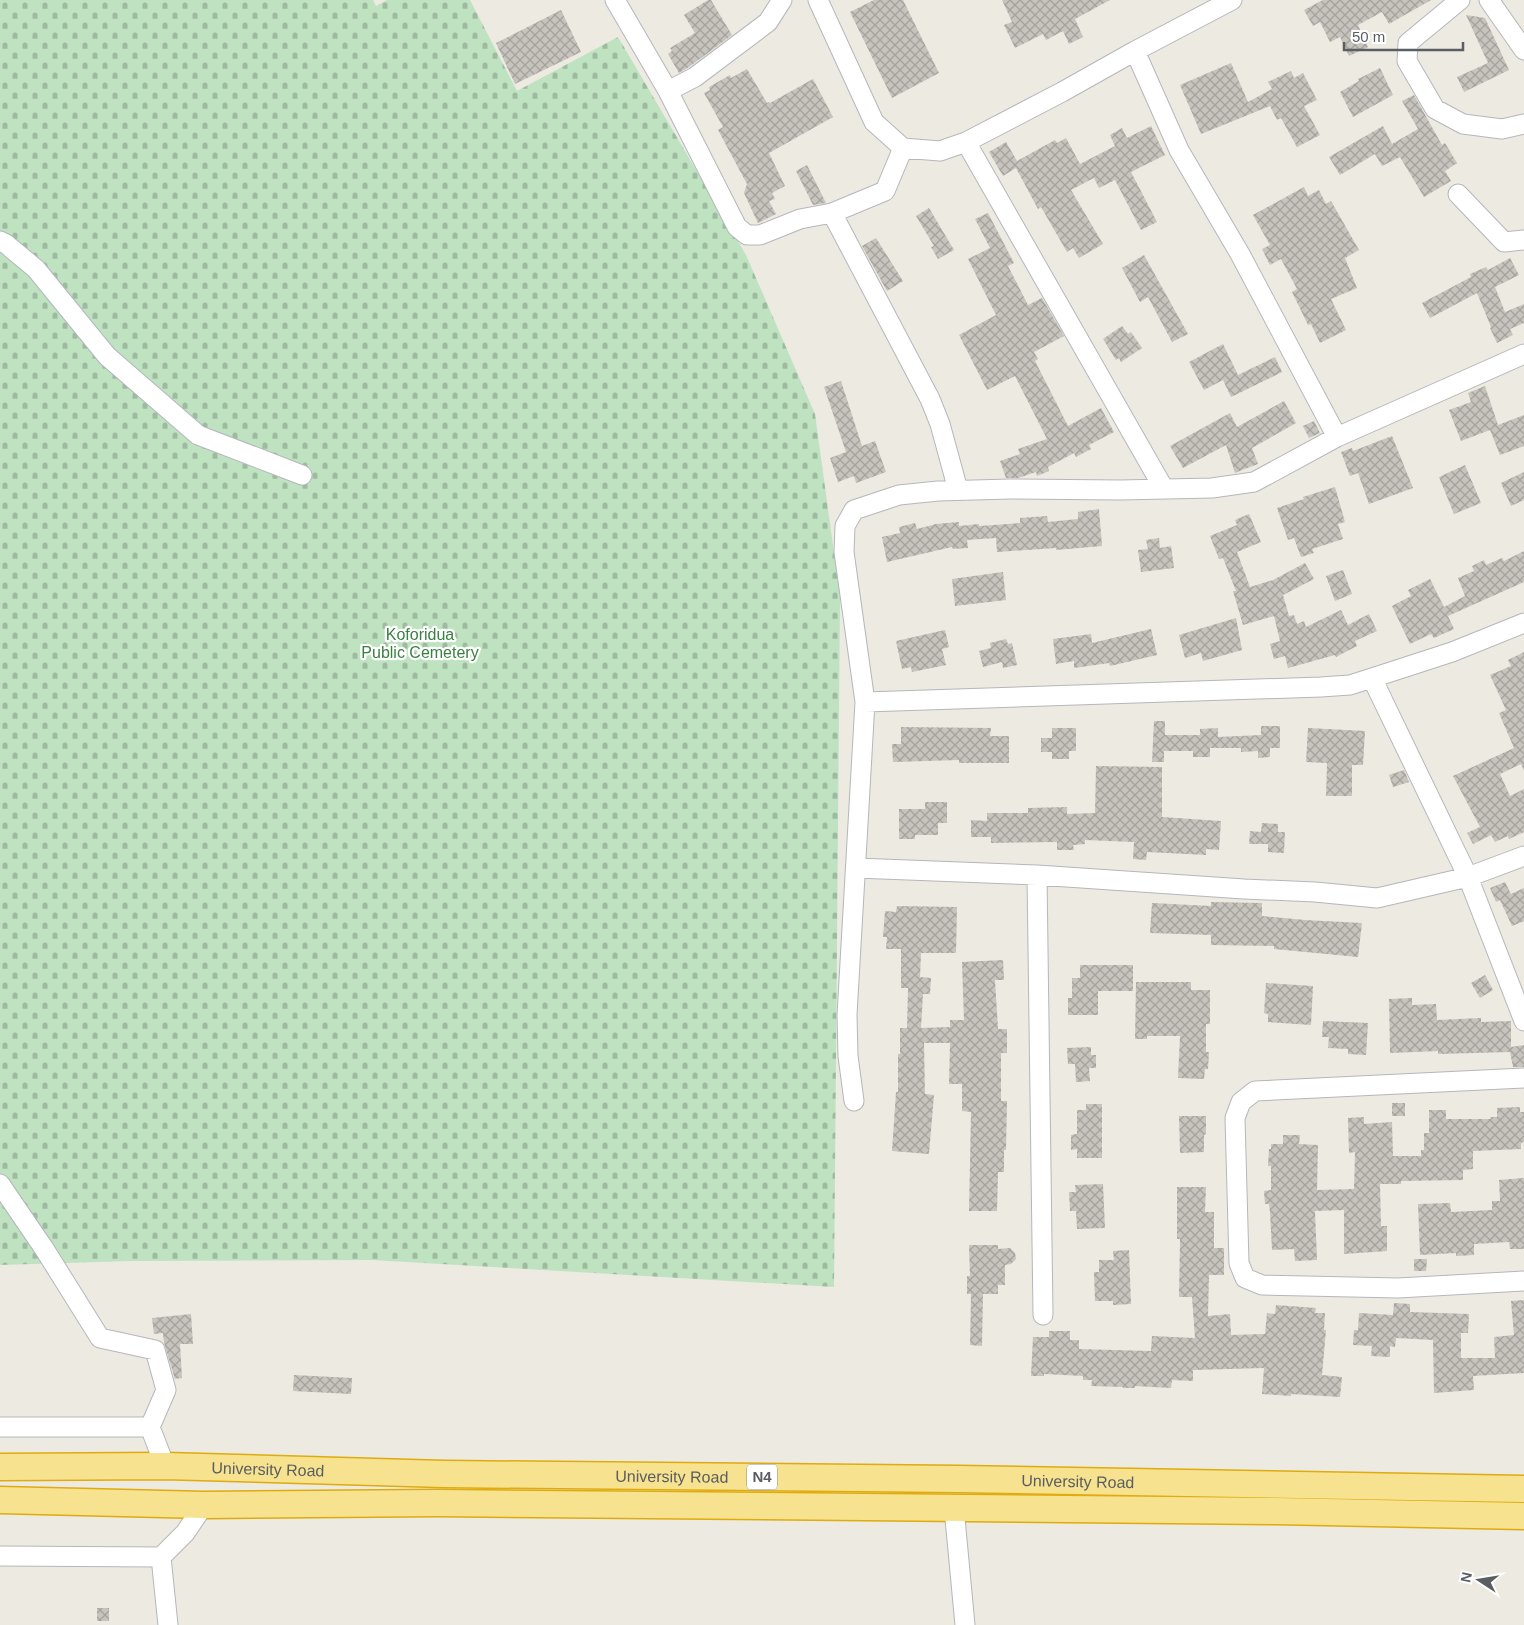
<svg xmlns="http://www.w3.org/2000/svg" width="1524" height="1625" font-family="Arial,sans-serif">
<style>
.cemetery{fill:url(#cemetery-stones)}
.building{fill:url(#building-cross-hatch)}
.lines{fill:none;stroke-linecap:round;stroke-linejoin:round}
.minor-casing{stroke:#b4b7bb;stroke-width:21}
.highway-casing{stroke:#dfab0e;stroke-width:29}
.minor{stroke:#fff;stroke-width:19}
.highway{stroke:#f6e28f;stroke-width:26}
.labels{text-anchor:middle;stroke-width:4.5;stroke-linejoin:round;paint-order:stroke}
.shield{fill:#fff;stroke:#8c8e90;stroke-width:1}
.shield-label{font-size:15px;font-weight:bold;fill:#5a5d61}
.park-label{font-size:16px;fill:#3a8141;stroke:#fff}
.street-label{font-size:16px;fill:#5a5d61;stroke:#fff}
</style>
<defs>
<pattern id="cemetery-stones" width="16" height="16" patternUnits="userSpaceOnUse" patternTransform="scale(1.25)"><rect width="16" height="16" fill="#bfe2c1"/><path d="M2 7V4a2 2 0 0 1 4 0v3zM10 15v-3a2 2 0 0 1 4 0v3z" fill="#9ebaa0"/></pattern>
<pattern id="building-cross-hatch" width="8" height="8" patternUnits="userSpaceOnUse" patternTransform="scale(1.25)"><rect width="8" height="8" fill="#c7c4be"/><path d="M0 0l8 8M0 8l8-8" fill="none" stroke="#a5a29e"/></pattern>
</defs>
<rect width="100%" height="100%" fill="#eceae1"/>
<path class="cemetery" d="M0,0H373L376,6L387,0H470L517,91L618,37L746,255L815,414L840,597L834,1287L372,1260L131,1261L0,1265Z"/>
<path class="building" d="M708,0H711L732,35L689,67L679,73L668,54L672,51L670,48L695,33L684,15Z
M874,0H903L939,73L892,98L850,12Z
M1002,0H1110L1075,19L1083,37L1069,44L1063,31L1046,40L1043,34L1015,48L1004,25L1012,22Z
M1323,0H1431L1389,24L1382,12L1358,25L1368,47L1349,56L1340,37L1330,42L1320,22L1313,26L1304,10Z
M561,10L581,52L515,84L496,43Z
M1466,15L1485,18L1509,70L1464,92L1457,77L1488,63Z
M1231,63L1248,102L1272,89L1268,82L1291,71L1294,78L1303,73L1317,100L1304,106L1320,135L1297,147L1281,118L1277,120L1270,106L1201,134L1180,85Z
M1380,68L1393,95L1353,117L1340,92L1359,81L1358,79Z
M747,69L767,103L769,102L770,103L813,79L833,117L769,153L785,186L772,193L775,199L769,201L776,214L758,223L744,193L747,184L718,130L723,127L704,93L710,90L709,87L730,75L731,78Z
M1414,95L1442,145L1445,143L1457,163L1445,171L1451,181L1424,197L1400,157L1382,166L1375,154L1340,175L1329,157L1383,126L1392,144L1418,129L1402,101Z
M1151,126L1165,155L1131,172L1157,222L1141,230L1115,180L1099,188L1094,178L1071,190L1103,244L1079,258L1073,248L1067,252L1041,207L1038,209L1016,168L1003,176L989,152L1006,142L1017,161L1055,140L1057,143L1066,138L1080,164L1115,146L1110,135L1122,128L1127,138Z
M807,165L826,203L813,205L796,171Z
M1304,187L1308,196L1319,190L1326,204L1331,201L1359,250L1345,258L1357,288L1331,299L1346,330L1320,343L1311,324L1308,325L1292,292L1297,289L1281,259L1270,265L1262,249L1270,245L1253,215Z
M929,208L954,250L938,259L931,247L934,246L916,216Z
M988,213L1014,263L1008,266L1028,305L1042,298L1064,336L1034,352L1038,359L1035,361L1068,426L1101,408L1114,432L1089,445L1091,449L1076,457L1074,453L1048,467L1049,471L1037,476L1036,472L1018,478H1006L1000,461L1020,454L1018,449L1047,439L1015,376L987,390L959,335L996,315L968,259L990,248L975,219Z
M876,238L903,281L887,291L862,246Z
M1144,255L1188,334L1172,342L1148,297L1140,302L1122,268Z
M1510,258L1519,275L1495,287L1505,312L1524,304V323L1510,329L1513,335L1497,343L1490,328L1491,327L1477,293L1430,318L1422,303L1471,277L1470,274L1486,267L1488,270Z
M1122,326L1128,334L1131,332L1142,348L1121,362L1119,358L1116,360L1103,339Z
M1223,344L1238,375L1275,357L1282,372L1231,397L1223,380L1204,390L1189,362Z
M841,381L862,446L875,441L886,472L856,483L854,476L838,482L830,458L846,452L824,387Z
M1485,386L1498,425L1524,415V446L1500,455L1490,430L1461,441L1449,410L1471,402L1468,393Z
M1284,401L1296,423L1252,448L1258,464L1242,470L1235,473L1226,445L1183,468L1170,446L1230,413L1237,427Z
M1314,421L1320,433L1309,438L1303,426Z
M1392,436L1413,488L1369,504L1358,473L1350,476L1341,452L1352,448L1353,451Z
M1465,465L1481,503L1454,514L1439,477Z
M1524,472V500L1511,506L1501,483Z
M1335,487L1345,522L1338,524L1343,539L1312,549L1314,553L1301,557L1294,538L1288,540L1277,508L1304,499L1303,497Z
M1099,509L1102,546L1056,550V548L997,552L996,538L967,540L968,548L953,549L952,547L887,562L882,537L900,533L899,527L915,523L917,529L936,524L959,522V526L979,524V526L1020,523V518L1047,516L1048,522L1078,519V512Z
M1249,514L1261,542L1237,552L1250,587L1273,580L1305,563L1314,579L1283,595L1289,616L1294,615L1297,624L1304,621L1306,627L1341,610L1348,625L1369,614L1377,631L1355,641L1357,646L1336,657L1335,655L1288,668L1285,656L1274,659L1270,644L1280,641L1274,616L1243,625L1233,591H1236L1223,558L1219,559L1210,536L1237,525L1235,520Z
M1159,538L1160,548L1171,546L1174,568L1141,572L1138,550L1148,549L1146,540Z
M1524,551V582L1448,616L1454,629L1434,638L1431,634L1410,644L1392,606L1411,596L1408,590L1430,579L1444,607L1465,596L1458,578L1474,571L1472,566L1484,560L1486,565L1502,558L1504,561Z
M1343,570L1352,594L1335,601L1326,576Z
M1003,572L1006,600L955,606L952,579Z
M1236,618L1242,650L1203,661L1201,653L1185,658L1179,635Z
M1151,629L1157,655L1110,666L1109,663L1074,668V661L1056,664L1053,639L1091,634L1092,643Z
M945,630L949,647L942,649L946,665L912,672L911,667L902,669L896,641Z
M1006,639L1008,644L1012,643L1017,665L1003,668L1002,662L983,667L979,651L991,648L990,643Z
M1524,652V771L1521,764L1500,774L1510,796L1524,789V832L1509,839L1508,836L1495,842L1491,835L1473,844L1467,833L1480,827L1453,776L1514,748L1499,713L1506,710L1490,675L1511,666L1508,660Z
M1154,721H1165V735H1200V729L1218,728V737L1261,735V726H1280V748H1270V757L1258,758V751L1241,752V748H1210V757H1193V751H1164V762H1152Z
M901,727L991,728L990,736H1009V763H959V760L893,762L892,744H901Z
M1052,728H1076V751H1069V759H1052V752H1041V738H1052Z
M1308,728L1365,731L1363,765H1352V796H1326L1327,763L1306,762Z
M1096,766L1162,767V817L1221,821L1219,850L1206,849V855L1147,852L1146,860L1133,859L1134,842L1085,840V844L1073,845L1074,850H1057V842L991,843V837H971V820L987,821V813H1028V808L1067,807V814L1095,813Z
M1404,770L1409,782L1393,787L1389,775Z
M925,802H947V823H938V835H915V839H899V809H925Z
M1262,823L1278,824V832H1285L1284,853L1268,852V844H1249L1250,831L1261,832Z
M1505,882L1511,894L1524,888V921L1512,926L1500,900L1496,902L1490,888Z
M1211,902L1262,903V916L1305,920L1362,923L1358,957L1274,949V946L1211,945V935L1150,933L1152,903L1211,906Z
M897,906L957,907L956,953H921L920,977L931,978L930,994H923L921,1028L950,1027V1020H964L962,962L1003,960L1004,980H995L998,1029H1007V1053H1001V1101H1007L1006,1150H1004V1172H998L997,1211H969L971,1112L962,1111V1084H949L950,1043H924L925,1094L934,1095L929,1154L892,1151L896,1092H898V1054H900V1028H907L908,988H901V949H886L887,937H883L885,911L896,912Z
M1080,965H1133V991H1098V1015H1068V998H1072V978H1080Z
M1485,975L1493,990L1480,998L1471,983Z
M1136,982H1191V990H1210V1024H1206V1052H1209L1208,1069H1205L1204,1079L1178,1078L1180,1036H1147V1039H1135Z
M1266,983L1313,986L1311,1025L1268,1022V1014L1264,1013Z
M1412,998V1005L1436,1004L1437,1020L1481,1018V1022L1511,1021V1047L1524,1045V1067H1513L1510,1052L1438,1054V1051L1390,1053L1389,999Z
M1323,1021L1368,1023L1366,1055L1348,1054V1049L1328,1048L1329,1037H1322Z
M1091,1047V1055H1096V1068H1089L1090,1081L1076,1082L1075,1064H1068L1067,1048Z
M1392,1103H1405V1116H1392Z
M1086,1104H1102V1158H1077V1149L1071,1150V1135L1077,1134V1110H1086Z
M1520,1107V1112H1524V1142L1521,1143V1149L1473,1151V1169L1463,1170V1180L1401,1181V1184H1380L1381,1226H1387V1251L1344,1254V1210L1315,1211L1317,1260L1295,1261L1294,1249L1272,1250L1270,1212L1269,1204H1265L1264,1191L1271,1190V1166H1268L1269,1149H1271V1144H1283V1135H1300L1299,1144L1318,1145L1317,1190L1354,1189L1355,1152L1349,1153L1348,1118L1364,1117V1124L1392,1122L1393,1156H1421V1150H1424V1133H1429V1110H1446V1119H1491L1490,1117H1497V1108Z
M1179,1116H1206V1134L1204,1135V1152L1180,1153Z
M1524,1178V1249H1510L1509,1242L1474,1244V1255L1456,1256V1253L1420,1255L1418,1204L1450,1203L1451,1212L1492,1210V1201H1500L1499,1180Z
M1103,1184L1105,1228L1077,1229L1076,1211H1070L1069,1192H1076L1075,1185Z
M1177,1187H1206L1205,1212H1214V1248H1224V1275H1209L1208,1316L1230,1314L1231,1335L1265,1334L1267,1313L1275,1314L1276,1305L1316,1308L1315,1313H1325L1324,1330H1326L1322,1375L1342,1377L1340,1397L1291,1394V1396L1262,1394L1264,1368L1193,1370V1381L1172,1380L1171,1388L1135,1386V1388H1123V1387L1091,1386L1092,1380H1083V1376L1044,1374V1376H1031L1033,1337H1049V1331H1070V1340H1079V1349L1151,1351L1152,1336L1195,1338L1192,1297H1179L1180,1239H1177Z
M969,1245H998V1249L1010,1248L1015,1253L1016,1259L1011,1264L1005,1265V1285H998V1294H983L982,1346L970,1345L971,1294H967V1276H970Z
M1129,1250L1131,1304L1113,1305V1301H1095L1094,1272H1099V1260H1114L1113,1251Z
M1414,1259H1427L1426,1271H1414Z
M1524,1300V1373L1473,1376L1474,1390L1434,1393L1433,1340L1396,1338L1395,1347L1390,1346V1357L1371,1356L1372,1346L1353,1345L1354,1330H1358L1359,1313L1393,1315L1394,1303L1410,1304V1312L1469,1314L1468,1333H1461V1358H1495L1494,1337L1514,1335L1511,1301Z
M191,1314L193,1344H180L182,1378L175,1379L164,1343L163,1333L154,1334L152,1318Z
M294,1375L352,1378L351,1394L293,1391Z
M97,1608H109V1621H97Z"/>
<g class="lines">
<g class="minor-casing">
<path id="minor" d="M615,0L668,91L737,227L747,235H760L800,219L832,213L885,191L903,148
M818,0L874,122L903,148L940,151L966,142L1062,92L1135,51L1232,0
M1460,0L1408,43L1407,61L1435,109L1463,124L1502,129L1524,124
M1489,0L1524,50
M1135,51L1179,150L1240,254L1337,437
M668,91L695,77L768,22L782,0
M966,142L1164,489
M1458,194L1504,242L1524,240
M832,213L930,399L940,424L958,490
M0,241L6,244L36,269L107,356L198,435L302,475
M1372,678L1468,877L1524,1021
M865,702L1321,687L1350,685L1372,678L1452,652L1524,623
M856,868L1037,875L1244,889L1315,892L1377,898L1468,877L1524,856
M1037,875L1043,1315
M1524,1078L1255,1091L1241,1102L1235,1118L1239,1263L1245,1278L1262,1285L1398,1288L1524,1281
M854,1101L848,1056L847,1015L865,702L844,552L845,526L854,510L899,495L938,491L1010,489L1120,490L1212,488L1254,482L1337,437L1524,354
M0,1184L45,1250L100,1338L155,1350L166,1390L150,1427L165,1466
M0,1427H150
M954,1508L965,1625
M0,1556L161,1557L185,1533L204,1505
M161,1557L168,1625"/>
</g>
<g class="highway-casing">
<g id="highway">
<path id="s1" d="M0,1467L165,1466L444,1474L958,1479L1524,1489"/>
<path d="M0,1500L204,1505L438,1503L1275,1511L1524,1516"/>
</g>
</g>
<use href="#minor" class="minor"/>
<use href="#highway" class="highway"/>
</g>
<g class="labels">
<rect class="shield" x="747" y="1464.5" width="30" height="25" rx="4"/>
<g class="shield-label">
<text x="762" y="1482">N4</text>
</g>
<g class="park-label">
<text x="420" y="640">Koforidua<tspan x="420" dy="18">Public Cemetery</tspan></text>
</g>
<g class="street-label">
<text dy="6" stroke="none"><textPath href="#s1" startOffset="268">University Road</textPath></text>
<text dy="6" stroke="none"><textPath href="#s1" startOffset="672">University Road</textPath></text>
<text dy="6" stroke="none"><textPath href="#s1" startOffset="1078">University Road</textPath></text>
</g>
</g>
<g transform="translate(1479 1580) rotate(282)" stroke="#ffffff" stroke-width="4" paint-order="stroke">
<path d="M0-4L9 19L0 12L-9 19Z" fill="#5a5d61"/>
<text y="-8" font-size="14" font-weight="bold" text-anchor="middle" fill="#5a5d61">N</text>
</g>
<path d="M1344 42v8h119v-8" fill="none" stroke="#5a5d61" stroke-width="2.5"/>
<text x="1352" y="42" font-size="15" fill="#5a5d61" stroke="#ffffff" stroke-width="4" paint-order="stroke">50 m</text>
</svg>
